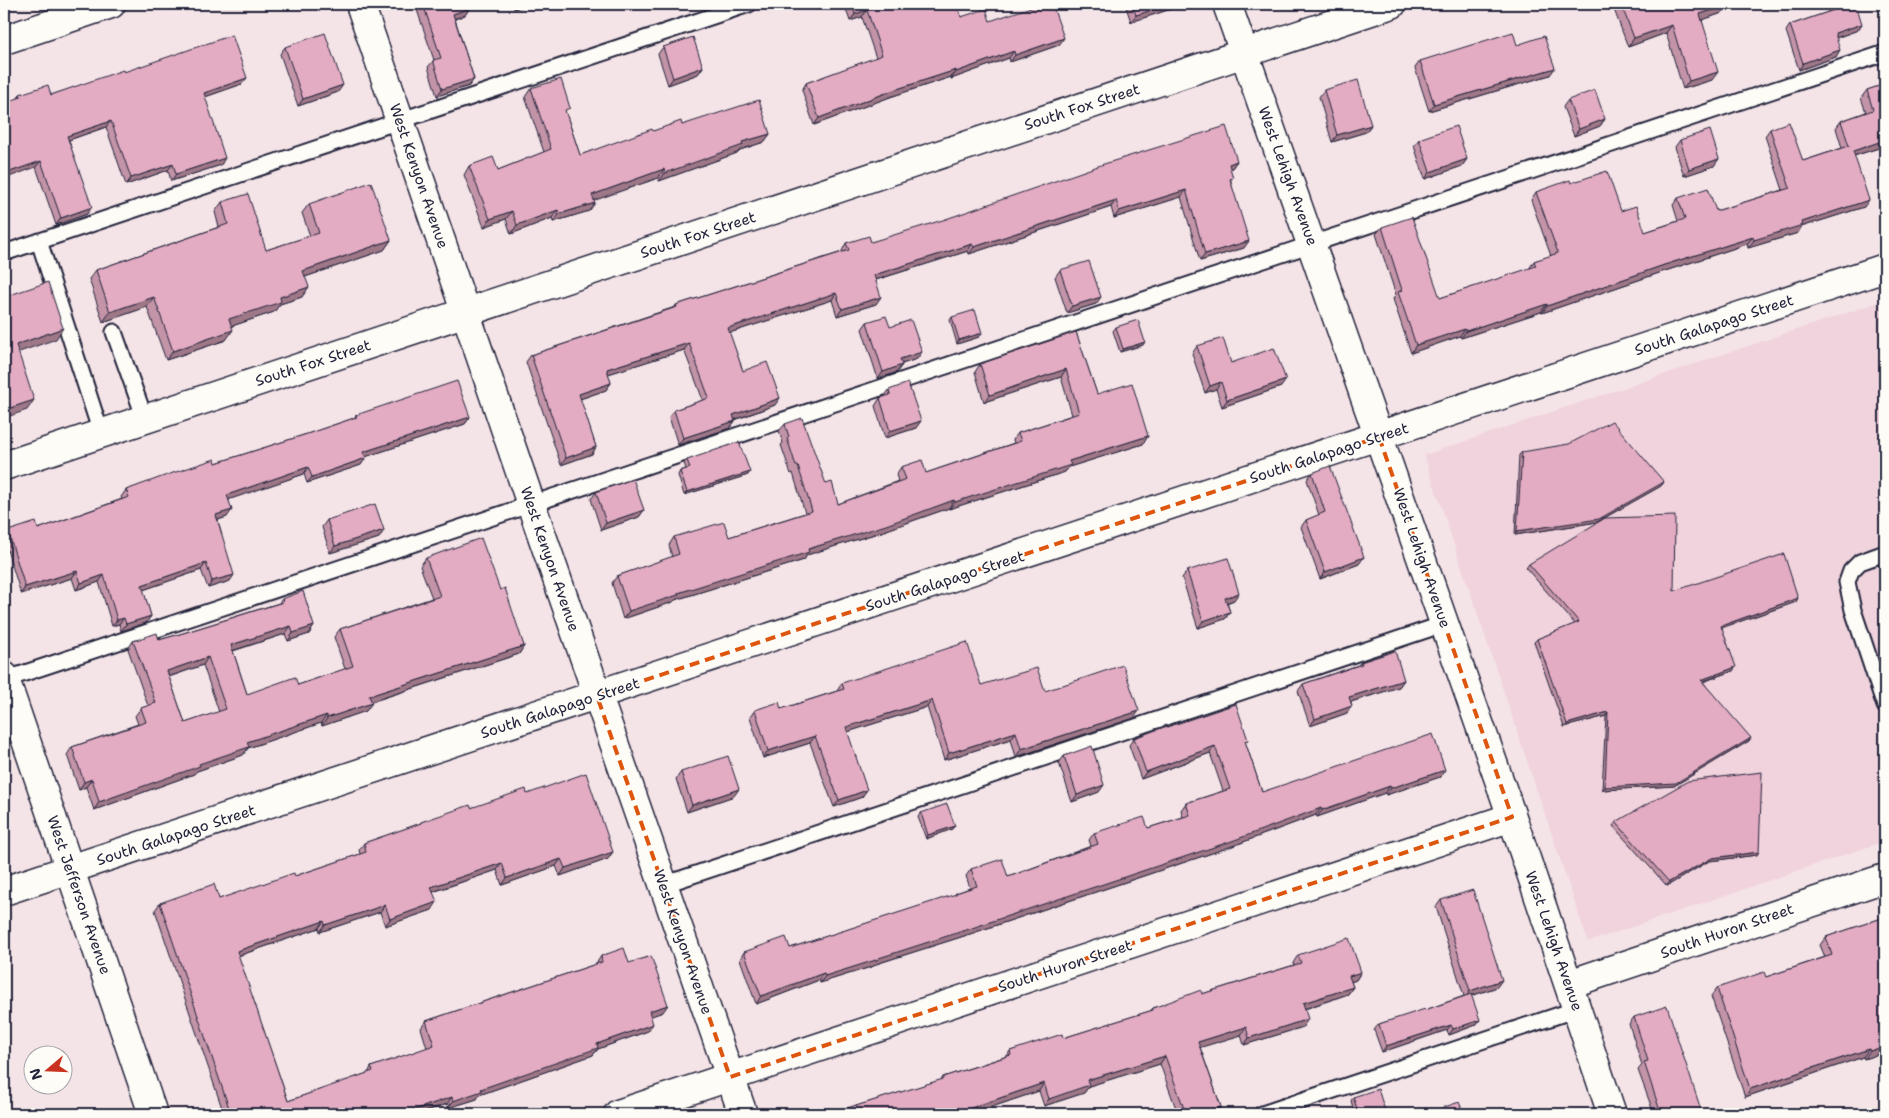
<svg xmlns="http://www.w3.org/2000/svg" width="1889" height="1118" font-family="'Shantell Sans',sans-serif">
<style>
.built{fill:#f0d3dc}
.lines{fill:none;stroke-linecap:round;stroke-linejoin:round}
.service-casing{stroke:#22223b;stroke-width:19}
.minor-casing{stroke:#22223b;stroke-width:31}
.tertiary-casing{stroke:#22223b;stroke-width:31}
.service{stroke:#fdfcf7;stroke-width:15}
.minor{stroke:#fdfcf7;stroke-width:28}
.tertiary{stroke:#fdfcf7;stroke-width:28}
.wall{fill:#c394a7;stroke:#22223b;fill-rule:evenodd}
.shaded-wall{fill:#9f7888;stroke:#22223b}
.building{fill:#e3acc2;stroke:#22223b;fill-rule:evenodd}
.marked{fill:none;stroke:#de560e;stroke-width:4;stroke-dasharray:10 6;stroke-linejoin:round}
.labels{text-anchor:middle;stroke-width:4;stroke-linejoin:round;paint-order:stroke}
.street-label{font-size:15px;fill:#22223b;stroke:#fdfcf7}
</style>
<rect width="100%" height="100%" fill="#f5e4e7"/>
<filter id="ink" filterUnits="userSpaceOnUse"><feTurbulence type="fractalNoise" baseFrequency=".02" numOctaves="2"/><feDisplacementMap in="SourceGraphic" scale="10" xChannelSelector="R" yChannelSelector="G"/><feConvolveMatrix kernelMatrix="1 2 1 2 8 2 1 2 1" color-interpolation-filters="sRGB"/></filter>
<g filter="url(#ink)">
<path class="built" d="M1885,300V841L1588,942L1424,455Z"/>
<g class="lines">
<g class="service-casing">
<path id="service" d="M39,241L101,433
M4,253L749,4
M114,332L145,419
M1885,553L1860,562L1851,571L1847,582L1853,610L1885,706
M4,680L1885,53
M663,885L1444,624
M1262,1114L1577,1009"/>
</g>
<g class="minor-casing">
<path id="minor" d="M1227,4L1512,817L1612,1114
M4,466L1392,4
M4,676L153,1114
M4,891L1885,268
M1569,984L1885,878
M618,1114L1512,817"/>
</g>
<g class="tertiary-casing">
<path id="tertiary" d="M360,4L531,504L743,1114
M4,40L111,4"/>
</g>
<use href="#service" class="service"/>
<use href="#minor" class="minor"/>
<use href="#tertiary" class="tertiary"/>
</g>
<path class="wall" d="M415,4H469L470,8L465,15L455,19L474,79L469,86L437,96L428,67L434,60Z
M513,4H529L514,9Z
M844,4H957L961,17L990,21L1059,45L1010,62L1009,58L951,79V77L890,97L814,125L802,90L806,83L876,58L862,17L850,21Z
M1091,4H1109L1093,8Z
M1125,4H1180L1177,7L1131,22Z
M1612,4H1730L1728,5L1722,13L1702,20L1712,80L1683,89L1666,33L1628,47Z
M1826,4H1856L1858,30L1836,38V57L1799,70L1786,31L1790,25L1828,12Z
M1517,45L1550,75L1429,111L1415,68L1420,61Z
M285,47L338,92L298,106L280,54Z
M663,47L703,67L698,74L668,85L658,54Z
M124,72L242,84L205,97L221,165L171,181L168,170L126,185L106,127L69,140L87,214L56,225L36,167L18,98L20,94L51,95Z
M1885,84V146L1854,156L1864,207L1801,227L1798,233L1748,248L1747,244L1659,273L1542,313L1541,312L1461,338L1460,336L1411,353L1393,299L1396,295L1376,234L1382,227L1440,298L1529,269L1534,261L1551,256L1531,200L1536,192L1571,183L1621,211L1645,232L1678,221L1673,205L1678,198L1716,211L1783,190L1765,136L1770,129L1803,161L1842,148L1836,128L1841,121L1866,112L1861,98L1867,90Z
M531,88L566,113L580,155L653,131L682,125L770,134L764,142L740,150L737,153L659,181L658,178L594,200L595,203L589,211L553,222L552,218L511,234L506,219L484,227L464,175L469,166L498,170L544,152L525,97Z
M1324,90L1371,125L1366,132L1332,142L1319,97Z
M1568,100L1605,119L1600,126L1574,136L1563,107Z
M1419,139L1467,159L1462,166L1425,179L1414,146Z
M1680,140L1714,166L1684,176L1675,147Z
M1237,161L1232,168L1230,169L1231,181L1244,248L1200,261L1181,197L1114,218L1111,207L969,254L968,251L876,280V304L837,316L832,300L729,333L743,371L775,405L735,420V421L730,428L678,445L669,417L674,410L703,400L684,350L608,374L611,383L606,390L580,399L596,447L592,454L561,465L526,362L531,355L675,307L676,305L842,252V251L846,243L871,242Z
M222,202L266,250L310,236L302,213L309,204L391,240L384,250L305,277L302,297L280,304L274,312L232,326L226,340L166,360L147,307L103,322L89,279L96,270L219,227L215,212Z
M1060,270L1096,304L1067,313L1055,277Z
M952,317L979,337L957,344L950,320Z
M867,322L890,327L917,359L902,364V365L897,372L878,379L862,329Z
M1116,327L1143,345L1120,352L1113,331Z
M1076,332L1097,394L1148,436L1143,444L1069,467L1065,472L949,509V508L881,532L807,555L804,560L675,600L673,602L623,619L612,583L617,576L672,557L669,545L674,537H729L805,513L793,473L791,474L781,445L783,443L779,431L785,424L838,504L898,481L896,475L901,467L926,473L1014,443L1013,440L1018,433L1072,415L1061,377L984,402L975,372L980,364Z
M1197,346L1231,363L1281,387L1222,407L1216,389L1205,393L1192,354Z
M889,390L916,428L885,438L875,406L880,398L884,397Z
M356,415L470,417L465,424L365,457L361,465L307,483L304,474L229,499L227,517L218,520L230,581L208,588L201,570L143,590L151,616L146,623L121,631L119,624L112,626L99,582L76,590L72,578L21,594L4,540V537L8,531L38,529L122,499L121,497L126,490L216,463L307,434L354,418Z
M1522,452L1664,482L1661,486L1597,522L1515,535L1519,455Z
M687,460L748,475L684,495L678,475L680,471L686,469L684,463Z
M1312,473L1359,564L1320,579L1301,527L1306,520L1319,515L1307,480Z
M596,492L644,510L639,517L601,530L591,499Z
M327,520L384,530L379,538L330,553L322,527Z
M426,558L500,590L524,646L519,654L371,702L366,711L322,726L321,723L248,748L243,755L197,771L194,774L94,810L86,787L79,790L67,755L72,747L138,724L135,716L141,708L148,706L128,649L133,641L159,640L180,634L279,603L282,599L314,626L309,634L288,641L285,634L233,651L247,694L298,685L345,669L334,637L340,629L432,598L420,566ZM203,665L219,712L185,723L169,677Z
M1529,564L1674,591L1796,602L1721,628L1733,671L1703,682L1749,741L1674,786L1602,790L1606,716L1564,727L1534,642L1537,639L1575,624L1526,568Z
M1187,571L1234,600L1227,603L1230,612L1225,619L1198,628L1182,578Z
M1361,662L1404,680L1399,687L1351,702L1347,713L1310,726L1298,691L1303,684L1358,665Z
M842,683L981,685L1045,691L1134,718L1016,757L1011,739L944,760L927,707L847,732L862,797L834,807L810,743L763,758L750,717L755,710L781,709L837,691Z
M1167,727L1246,744L1262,792L1440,777L1386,795L1385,793L1317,817L1316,815L1227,848L961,937L876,964L874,966L820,983L819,980L756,1004L740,959L744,952L790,948L955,895L956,893L970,888L966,876L971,869L1008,877L1091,846L1089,840L1094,833L1148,828L1183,817L1181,810L1186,803L1223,791L1210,753L1141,779L1129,745L1134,738Z
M1064,756L1099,792L1072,802L1059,763Z
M681,772L734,796L687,812L676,779Z
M527,794L608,859L560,876L556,866L502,885L497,870L433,892L432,910L385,926L380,912L320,932L319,928L238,956L288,1101L368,1073L371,1067L427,1048L421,1028L426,1021L596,964L601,956L629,963L663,1012L650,1016L648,1031L598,1049L593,1055L479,1095L477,1099L448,1108L447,1104L417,1114H224L155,910L160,903L219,899L295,876L360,854L359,850L364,843L419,824L421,822Z
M921,813L955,826L952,829L926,839L918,817Z
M1616,822L1757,855L1709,861L1667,886L1613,826Z
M1441,900L1497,987L1471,996L1476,1025L1449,1035L1447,1030L1382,1052L1374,1030L1379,1024L1425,1010L1464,996L1436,907Z
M1885,917V1052L1864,1059L1863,1057L1745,1097L1711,996L1717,988L1766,977L1825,957L1820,945L1826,937Z
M1298,955L1361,972L1356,980L1351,982L1353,987L1348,994L1305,1009L1303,1027L1244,1045L1241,1035L1200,1047L1221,1107L1216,1114H1178L1160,1064L1089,1086L1084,1093L1044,1106L1039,1091L971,1114H830L941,1080L943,1077L1007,1056L1010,1051L1063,1038L1150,1011L1153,1008L1202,994L1294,965L1293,963Z
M1634,1017L1702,1113L1701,1114H1654L1638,1070L1642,1065L1629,1024Z
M1353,1097L1386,1114H1355L1351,1101Z"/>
<path class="shaded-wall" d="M518,4H529L514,9Z
M1096,4H1109L1093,8Z
M1172,4H1180L1177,7L1131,22L1136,15Z
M1728,5L1722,13L1694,23L1700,14Z
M470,8L465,15L448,21L453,14Z
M867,10L862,17L850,21L855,14Z
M1862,24L1858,30L1830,40L1835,33Z
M1672,25L1666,33L1628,47L1634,38Z
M1064,38L1059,45L1010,62L1015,55Z
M1840,50L1836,57L1799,70L1803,63Z
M1014,51L1009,58L951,79L956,72Z
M703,67L698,74L668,85L673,78Z
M1555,68L1550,75L1429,111L1434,104Z
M956,70L951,77L890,97L814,125L819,118L894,90Z
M1718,72L1712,80L1683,89L1689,81Z
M247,78L242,84L199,99L204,93Z
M474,79L469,86L437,96L442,89Z
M343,85L338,92L298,106L303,99Z
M1605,119L1600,126L1574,136L1579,129Z
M111,121L106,127L63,142L67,136Z
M1371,125L1366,132L1332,142L1337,135Z
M770,134L764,142L740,150L737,153L659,181L665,173L742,142Z
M1885,140V146L1847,158L1853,151Z
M225,158L221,165L171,181L176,174Z
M1467,159L1462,166L1425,179L1430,172Z
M1719,159L1714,166L1684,176L1689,169Z
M41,161L36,167L4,179V174Z
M1237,161L1232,168L1224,171L1229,164Z
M173,164L168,170L126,185L131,178Z
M664,169L658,178L587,203L592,195Z
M1186,190L1181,197L1114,218L1119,211Z
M1116,200L1111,207L969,254L974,247Z
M1869,200L1864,207L1801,227L1798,233L1748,248L1754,240L1802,222Z
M595,203L589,211L553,222L559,214Z
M92,207L87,214L56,225L61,218Z
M558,210L552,218L511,234L517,225Z
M512,211L506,219L484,227L490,219Z
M1753,237L1747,244L1659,273L1542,313L1547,306L1664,265Z
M391,240L384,250L296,280L303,271Z
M1249,241L1244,248L1200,261L1205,254Z
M972,244L968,251L869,282L874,275Z
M309,287L302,297L280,304L274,312L223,329L229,319L280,297Z
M836,293L832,300L723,335L728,328Z
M154,297L147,307L103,322L110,312Z
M881,297L876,304L837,316L842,309Z
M1101,297L1096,304L1067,313L1072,306Z
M1547,304L1541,312L1461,338L1466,331Z
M63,328L56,339L8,356L16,345Z
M1465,329L1460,336L1411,353L1416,345Z
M233,330L226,340L166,360L173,351Z
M982,333L979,337L957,344L959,340Z
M1145,342L1143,345L1120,352L1123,349Z
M689,343L684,350L602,376L607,369Z
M922,352L917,359L895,366L900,359Z
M902,365L897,372L878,379L883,372Z
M1066,369L1061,377L984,402L990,395Z
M1286,380L1281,387L1222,407L1227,400Z
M1221,382L1216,389L1205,393L1210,386Z
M611,383L606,390L574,401L579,394Z
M780,398L775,405L728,422L733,415Z
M34,400L27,410L4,418V410Z
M470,417L465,424L359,459L363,452Z
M735,421L730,428L678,445L683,438Z
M921,421L916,428L885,438L890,431Z
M1148,436L1143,444L1069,467L1065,472L949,509L955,502L1069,461Z
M596,447L592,454L561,465L566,458Z
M366,458L361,465L307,483L312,477Z
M308,467L304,474L222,502L227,495Z
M750,472L748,475L684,495L687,492Z
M1664,482L1661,486L1597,522L1515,535L1517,531Z
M954,500L949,508L881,532L807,555L804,560L675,600L673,602L623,619L629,611L678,593Z
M232,510L227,517L211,522L216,515Z
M644,510L639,517L601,530L606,523Z
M384,530L379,538L330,553L335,546Z
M1364,557L1359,564L1320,579L1325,572Z
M206,563L201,570L137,592L142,585Z
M77,571L72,578L21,594L25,587Z
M104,575L99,582L76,590L81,583Z
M234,575L230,581L208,588L212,581Z
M1239,593L1234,600L1220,605L1225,598Z
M1798,598L1796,602L1718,629L1721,626Z
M1230,612L1225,619L1198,628L1203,621Z
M151,616L146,623L121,631L126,624Z
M124,618L119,624L112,626L117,620Z
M291,626L285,634L225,653L231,645Z
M314,626L309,634L288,641L293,633Z
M524,646L519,654L364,704L369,696Z
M208,657L203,665L162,679L167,671Z
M1736,667L1733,671L1698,683L1701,680Z
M1404,680L1399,687L1344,704L1349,697Z
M932,700L927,707L841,734L846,727Z
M372,703L366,711L322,726L327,718Z
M1352,706L1347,713L1310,726L1315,719Z
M1139,711L1134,718L1016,757L1021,749Z
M1608,712L1606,716L1564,727L1567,724Z
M327,715L321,723L248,748L243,755L197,771L194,774L94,810L99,802L199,764L247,742Z
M1016,732L1011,739L944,760L949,753Z
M815,736L810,743L763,758L768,751Z
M1751,738L1749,741L1674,786L1602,790L1605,787Z
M1215,746L1210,753L1141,779L1146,772Z
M1445,770L1440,777L1386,795L1391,788Z
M92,779L86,787L79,790L84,782Z
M1104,785L1099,792L1072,802L1077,795Z
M1390,786L1385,793L1317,817L1322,810Z
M739,789L734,796L687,812L692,805Z
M867,790L862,797L834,807L839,800Z
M1321,808L1316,815L1227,848L961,937L876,964L874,966L820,983L825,976Z
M955,826L952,829L926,839L928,835Z
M613,852L608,859L560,876L565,868Z
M1759,852L1757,855L1709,861L1667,886L1669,882L1712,858Z
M561,859L556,866L502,885L507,878Z
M502,863L497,870L426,894L431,887Z
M437,902L432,910L385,926L390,919Z
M385,905L380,912L320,932L325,925Z
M324,921L319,928L232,958L237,951Z
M1361,972L1356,980L1344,984L1349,976Z
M824,973L819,980L756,1004L761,996Z
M1502,980L1497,987L1465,998L1470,991Z
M1353,987L1348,994L1298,1011L1303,1003Z
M668,1005L663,1012L644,1019L649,1011Z
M1308,1019L1303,1027L1244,1045L1249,1038Z
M1480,1020L1476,1025L1449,1035L1453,1029Z
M653,1024L648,1031L598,1049L593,1055L479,1095L477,1099L448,1108L453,1101L481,1089L597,1044Z
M1451,1025L1447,1030L1382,1052L1386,1046Z
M1246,1027L1241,1035L1192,1050L1198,1042Z
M1885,1046V1052L1864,1059L1870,1051Z
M1869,1049L1863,1057L1745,1097L1750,1089Z
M1165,1056L1160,1064L1089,1086L1084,1093L1044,1106L1049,1099L1087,1080Z
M1044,1083L1039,1091L971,1114H953Z
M452,1097L447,1104L417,1114H402Z
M232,1107L227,1114H224L229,1108Z
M1221,1107L1216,1114H1200Z"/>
<path class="building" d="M423,4H469L470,8L453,14L474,79L442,89L433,60L441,58Z
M852,4H957L961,17L986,9L990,21L1040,4H1052L1064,38L1015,55L1014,51L956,72V70L894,90L819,118L806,83L882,55L867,10L855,14Z
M1132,4H1172L1136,15Z
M1621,4H1728V5L1700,14L1718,72L1689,81L1672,25L1634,38Z
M1832,4H1856L1862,24L1835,33L1840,50L1803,63L1790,25L1834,10Z
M1513,32L1517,45L1544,36L1555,68L1434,104L1420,61Z
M325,33L343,85L303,99L285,47Z
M232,35L247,78L204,93L225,158L176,174L173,164L131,178L111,121L67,136L92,207L61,218L41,161L4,174V103L21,97L20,94L48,85L51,95L123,70L124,72Z
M693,37L703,67L673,78L663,47Z
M561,79L570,108L565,110L580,155L652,129L653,131L681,121L682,125L759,100L770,134L742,142L743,145L665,173L664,169L592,195L595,203L559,214L558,210L517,225L512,211L490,219L469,166L493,157L498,170L551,149L531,88Z
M1358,80L1371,125L1337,135L1324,90Z
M1885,84V140L1853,151L1869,200L1802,222L1803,225L1754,240L1753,237L1664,265L1547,306V304L1466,331L1465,329L1416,345L1398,292L1402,290L1382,227L1412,217L1440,298L1536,266L1534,261L1558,253L1536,192L1570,180L1571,183L1607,171L1621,211L1636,206L1645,232L1685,219L1678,198L1708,188L1716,211L1790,188L1770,129L1789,122L1803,161L1849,146L1841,121L1873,110L1867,90Z
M1595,90L1605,119L1579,129L1568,100Z
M1226,126L1237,161L1229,164L1233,178L1230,179L1249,241L1205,254L1186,190L1119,211L1116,200L974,247L972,244L874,275L881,297L842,309L836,293L728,328L743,371L767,362L780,398L733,415L735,421L683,438L674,410L709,398L689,343L607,369L611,383L579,394L596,447L566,458L531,355L677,307L676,305L849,250L846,243L869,236L871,242L946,219L1104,164Z
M1456,126L1467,159L1430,172L1419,139Z
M1710,130L1719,159L1689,169L1680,140Z
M371,182L391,240L303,271L309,287L280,297L281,302L229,319L233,330L173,351L154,297L110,312L96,270L228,224L222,202L248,194L266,250L319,233L309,204Z
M1089,261L1101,297L1072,306L1060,270Z
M48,282L63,328L16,345L34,400L4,410V297Z
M975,310L982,333L959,340L952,317Z
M886,316L890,327L911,320L922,352L900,359L902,365L883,372L867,322Z
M1138,320L1145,342L1123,349L1116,327Z
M1076,332L1097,394L1132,383L1148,436L1069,461L1071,465L955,502L954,500L886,525L808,549L809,552L678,593V595L629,611L617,576L679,554L674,537L724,522L729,537L812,511L798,466H796L787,438L789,437L785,424L802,418L826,484L832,482L838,504L906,479L901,467L922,460L926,473L1021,441L1018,433L1079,413L1066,369L990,395L980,364Z
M1223,338L1231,363L1274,348L1286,380L1227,400L1221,382L1210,386L1197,346Z
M457,381L470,417L363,452L366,458L312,477L308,467L227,495L232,510L216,515L234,575L212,581L206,563L142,585L151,616L126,624L124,618L117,620L104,575L81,583L77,571L25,587L8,531L36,522L38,529L129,497L126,490L167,475L215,459L216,463L307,434L357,417L356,415Z
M908,383L921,421L890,431L880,398L890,395L889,390Z
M1612,421L1664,482L1599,519L1517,531L1522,452L1569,444Z
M739,442L750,472L687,492L680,471L690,468L687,460Z
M1330,466L1364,557L1325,572L1306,520L1325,512L1312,473Z
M633,479L644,510L606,523L596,492Z
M375,504L384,530L335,546L327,520Z
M1675,516L1674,591L1784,554L1798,598L1721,626L1736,667L1701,680L1751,738L1676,783L1605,787L1608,712L1567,724L1537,639L1579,622L1529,564L1605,518Z
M481,538L500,590L505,588L524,646L369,696L372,703L327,718V715L247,742L249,747L199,764L200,766L99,802L92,779L84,782L72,747L146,722L141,708L156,703L133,641L157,633L159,640L180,634L283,602L282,599L303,591L314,626L293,633L291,626L231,645L247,694L295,677L298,685L353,666L340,629L440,596L426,558ZM208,657L226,709L185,723L167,671Z
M1228,558L1239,593L1225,598L1230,612L1203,621L1187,571Z
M967,642L981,685L1037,668L1045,691L1123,665L1139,711L1021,749L1016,732L949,753L932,700L846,727L867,790L839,800L815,736L768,751L755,710L779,702L781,709L844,689L842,683Z
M1395,651L1404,680L1349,697L1352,706L1315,719L1303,684L1362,664L1361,662Z
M1236,704L1248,740L1245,741L1262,792L1433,734L1445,770L1391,788L1390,786L1322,810L1321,808L1232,841L966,930L879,958V959L825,976L824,973L761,996L744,952L786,937L790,948L956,894V893L977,886L971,869L1002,859L1008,877L1098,844L1094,833L1144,817L1148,828L1190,815L1186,803L1230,789L1215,746L1146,772L1134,738L1167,726V727Z
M1092,746L1104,785L1077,795L1064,756Z
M728,756L739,789L692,805L681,772Z
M1762,772L1759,852L1712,858L1669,882L1616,822L1688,781Z
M586,773L613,852L565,868L561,859L507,878L502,863L431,887L437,902L390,919L385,905L325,925L324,921L237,951L288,1101L373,1071L371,1067L434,1045L426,1021L602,962L601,956L624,948L629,963L651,956L668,1005L649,1011L653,1024L597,1044L598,1048L481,1089L482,1091L453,1101L452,1097L402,1114H235L232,1107L229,1108L160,903L214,884L219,899L294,873L295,876L366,852L364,843L421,823V822L470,805L471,808L526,789L527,794Z
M947,804L955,826L928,835L921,813Z
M1473,890L1502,980L1470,991L1441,900Z
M1885,917V1046L1870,1051L1869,1049L1750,1089L1717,988L1764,972L1766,977L1832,955L1826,937Z
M1349,938L1361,972L1349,976L1353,987L1303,1003L1308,1019L1249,1038L1246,1027L1198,1042L1221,1107L1200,1114H1186L1165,1056L1087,1080L1089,1085L1049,1099L1044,1083L953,1114H830L856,1105V1106L943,1079V1077L1011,1055L1010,1051L1062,1034L1063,1038L1153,1010V1008L1201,990L1202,994L1301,963L1298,955Z
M1471,994L1480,1020L1453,1029L1451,1025L1386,1046L1379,1024L1425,1009V1010Z
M1667,1006L1702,1113H1701V1114H1661L1644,1062L1648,1061L1634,1017Z
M1378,1089L1386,1114H1359L1353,1097Z
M1459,1102L1464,1114H1425Z"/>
</g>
<path class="marked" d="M1379,437L1512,817L730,1077L597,696Z"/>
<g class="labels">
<g class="street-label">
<text transform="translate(1082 107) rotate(-18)" y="5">South Fox Street</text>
<text transform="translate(419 176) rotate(71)" y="5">West Kenyon Avenue</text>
<text transform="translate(1288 176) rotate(70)" y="5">West Lehigh Avenue</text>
<text transform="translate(698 235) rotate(-18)" y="5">South Fox Street</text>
<text transform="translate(1714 325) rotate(-18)" y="5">South Galapago Street</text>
<text transform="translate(313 363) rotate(-18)" y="5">South Fox Street</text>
<text transform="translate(1329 453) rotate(-18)" y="5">South Galapago Street</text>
<text transform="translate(1422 558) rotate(71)" y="5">West Lehigh Avenue</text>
<text transform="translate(550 559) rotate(71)" y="5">West Kenyon Avenue</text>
<text transform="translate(945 581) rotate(-18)" y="5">South Galapago Street</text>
<text transform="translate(560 708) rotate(-18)" y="5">South Galapago Street</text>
<text transform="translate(176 835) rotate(-18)" y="5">South Galapago Street</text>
<text transform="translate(79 895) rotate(71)" y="5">West Jefferson Avenue</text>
<text transform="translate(1727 931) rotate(-19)" y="5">South Huron Street</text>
<text transform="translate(1554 941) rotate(71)" y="5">West Lehigh Avenue</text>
<text transform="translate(683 942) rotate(71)" y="5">West Kenyon Avenue</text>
<text transform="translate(1065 966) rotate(-18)" y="5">South Huron Street</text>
</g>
</g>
<rect width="1889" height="1118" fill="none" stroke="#fdfcf7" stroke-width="20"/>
<rect x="10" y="10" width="1869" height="1098" fill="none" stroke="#22223b" stroke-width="2" filter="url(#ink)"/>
<g transform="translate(48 1070) rotate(251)"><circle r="24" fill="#fdfcf7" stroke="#a5a5ac"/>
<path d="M0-4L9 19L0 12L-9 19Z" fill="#c8321e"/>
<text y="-8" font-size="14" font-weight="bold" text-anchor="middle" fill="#22223b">N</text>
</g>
</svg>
